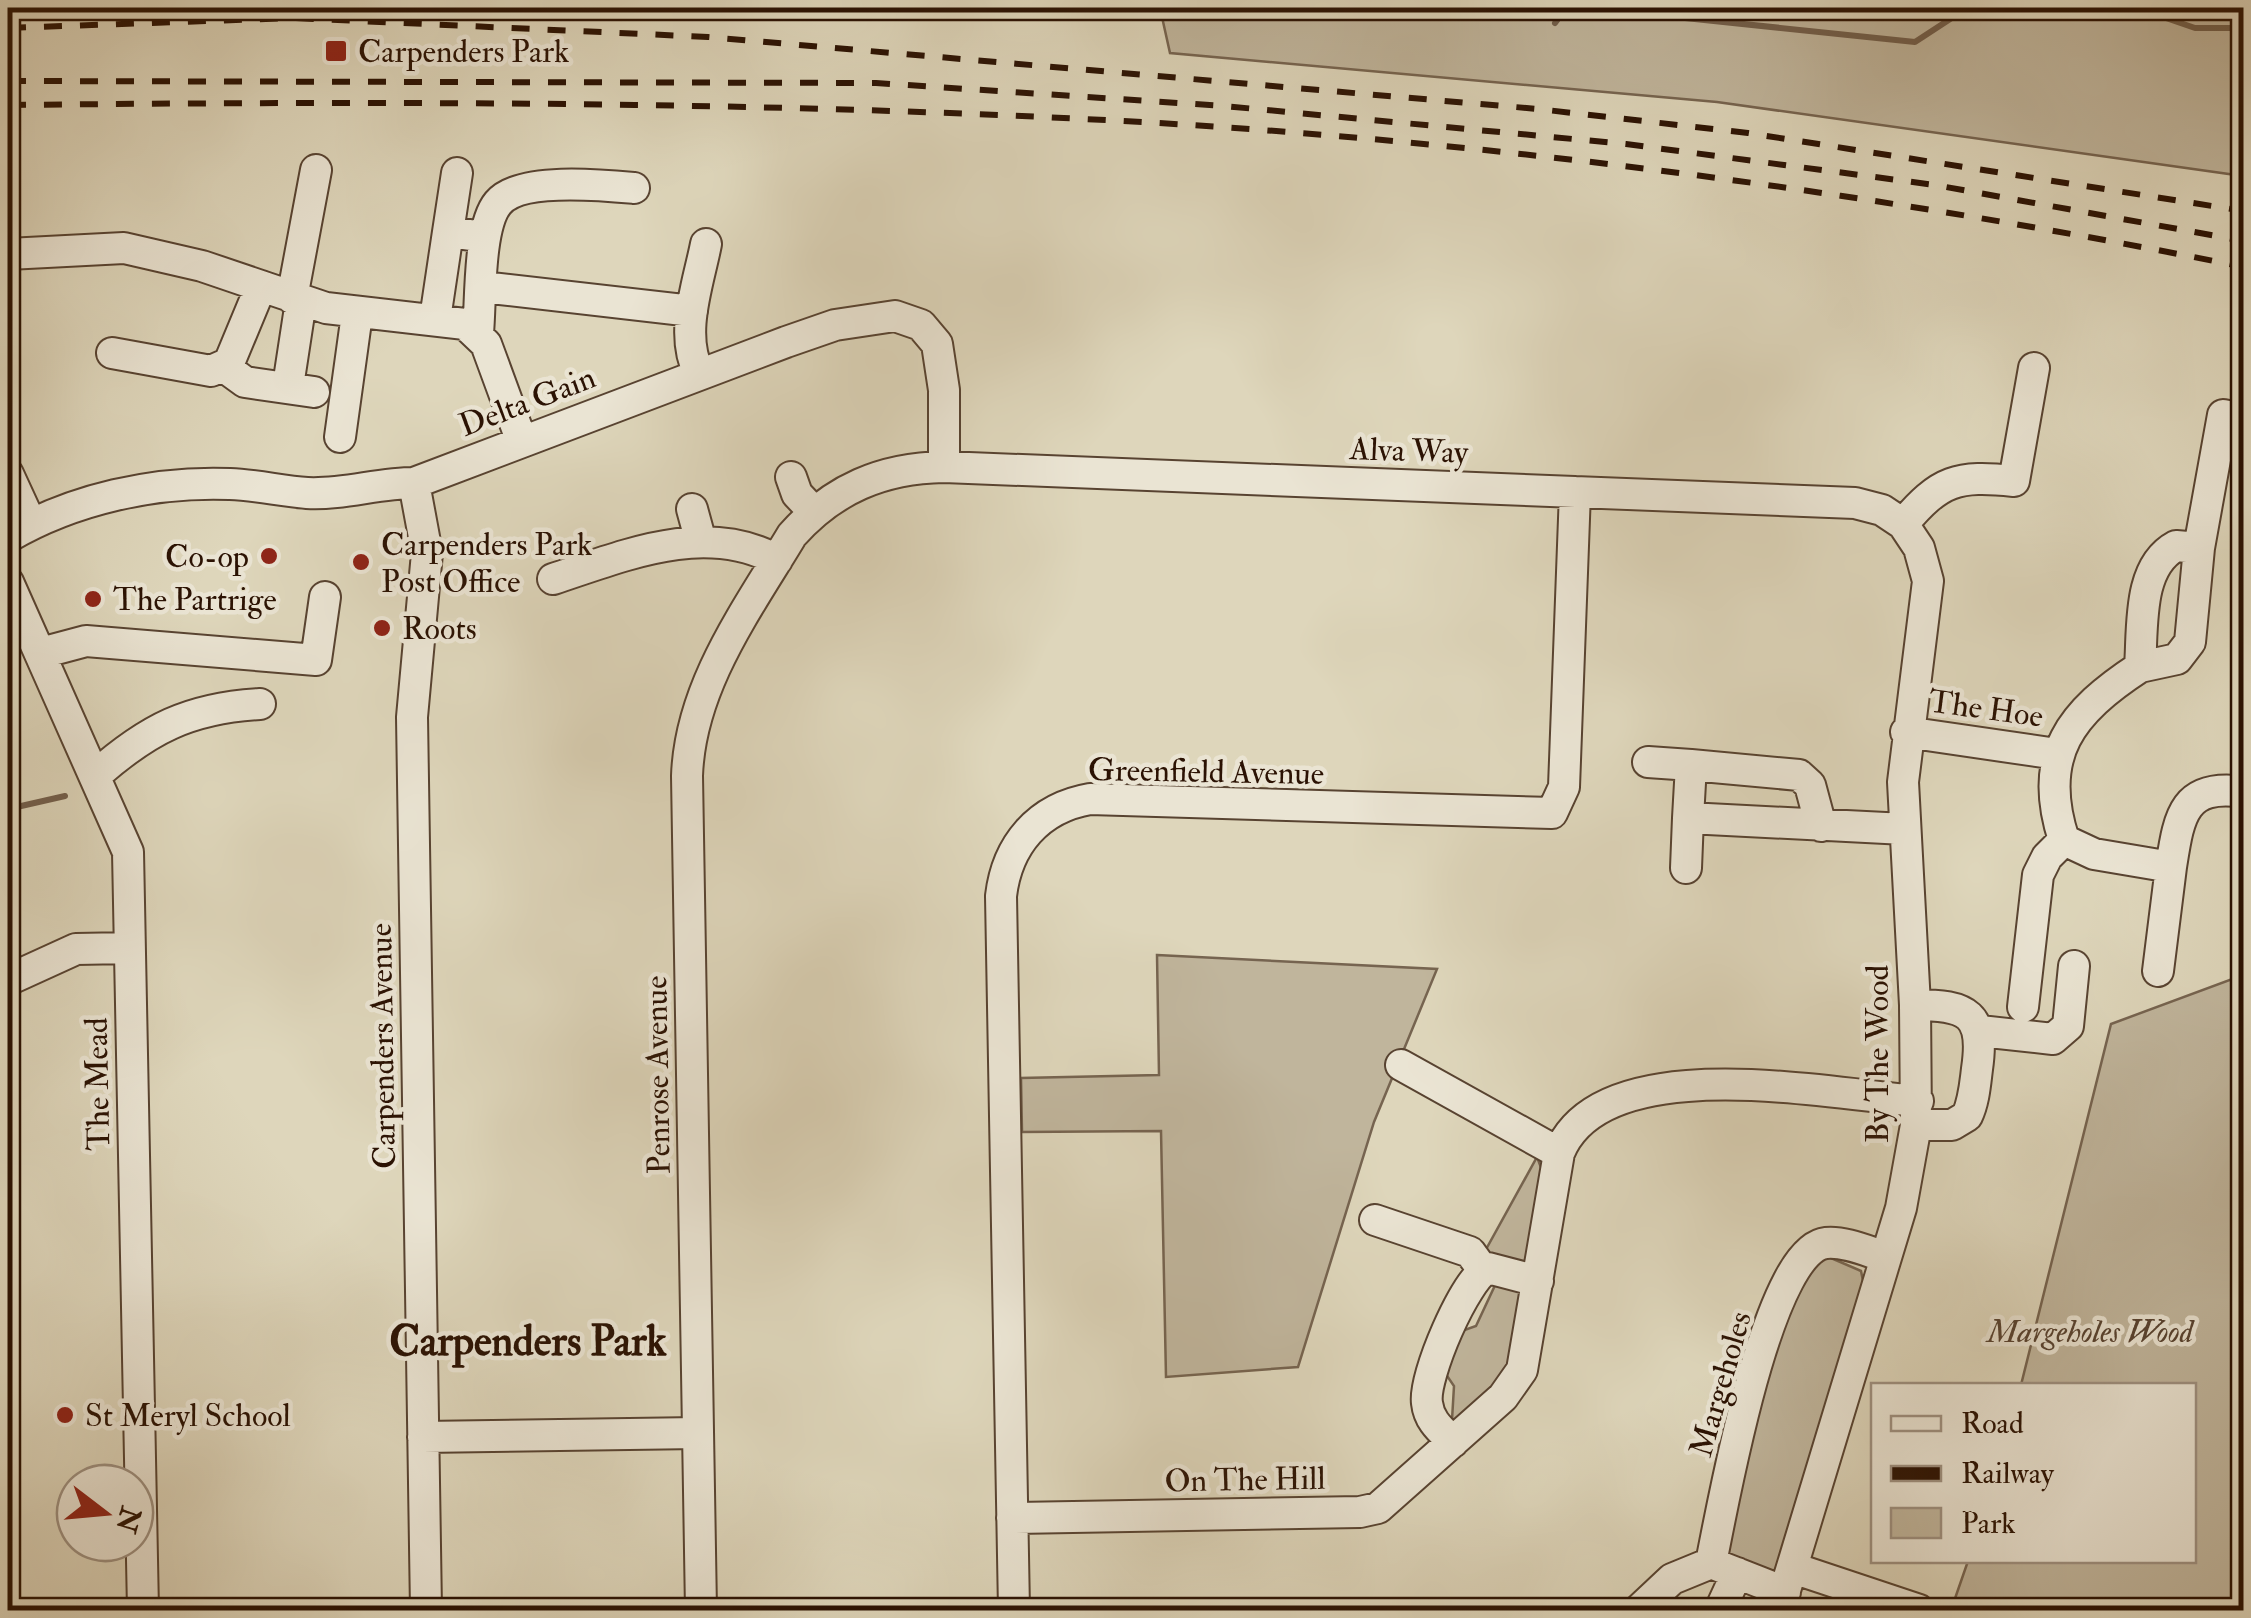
<svg xmlns="http://www.w3.org/2000/svg" width="2251" height="1618" font-family="'IM FELL Double Pica',serif">
<style>
.green{fill:#c0b59c;stroke:#766450;stroke-width:2.5}
.lines{fill:none;stroke-linecap:round;stroke-linejoin:round}
.stream{stroke:#725f4c;stroke-width:6}
.minor-casing{stroke:#584331;stroke-width:34}
.minor{stroke:#eae4d3;stroke-width:30}
.rail{stroke:#2b1203;stroke-width:6;stroke-dasharray:18 18;stroke-linecap:butt}
.poi-dot{fill:#8f2418;stroke:#eae4d3;stroke-width:4}
.labels{text-anchor:middle;stroke-width:9;stroke-linejoin:round;paint-order:stroke}
.poi-label{font-size:32px;fill:#2b1203;stroke:#eae4d3;text-anchor:start}
.street-label{font-size:32px;fill:#2b1203;stroke:#eae4d3}
.park-label{font-size:32px;font-style:italic;fill:#584331;stroke:#eae4d3}
.district-label{font-size:42px;font-weight:bold;fill:#2b1203;stroke:#eae4d3}
</style>
<rect width="100%" height="100%" fill="#ded6bb"/>
<filter id="stains"><feTurbulence type="fractalNoise" baseFrequency=".002" numOctaves="4"/><feColorMatrix values="0 0 0 0 .2 0 0 0 0 .09 0 0 0 0 .02 0 0 0 .5 -.17"/></filter>
<radialGradient id="worn" r=".72"><stop offset=".6" stop-color="#630" stop-opacity="0"/><stop offset="1" stop-color="#630" stop-opacity=".3"/></radialGradient>
<path class="green" d="M1160,8H2243V176L1717,102L1170,53Z
M1157,955L1437,969L1374,1122L1298,1367L1166,1377L1161,1131L1022,1132L1021,1078L1159,1075Z
M2243,975L2244,1322L2236,1323L2244,1366L2243,1610H1951L1968,1561L2194,1560V1386L2021,1385L2111,1024Z
M1537,1157L1545,1178L1532,1257L1523,1266L1484,1253Z
M1824,1255L1861,1271L1864,1286L1781,1565L1773,1574L1727,1558L1766,1357L1804,1266Z
M1498,1279L1523,1291L1510,1376L1458,1420H1452L1454,1386L1441,1367L1456,1333L1476,1326Z"/>
<g class="lines">
<path class="stream" d="M1590,8L1915,42L1967,8
M2137,8L2195,28H2244
M1555,23L1566,8
M8,809L65,796"/>
<g class="minor-casing">
<path id="minor" d="M448,232L457,173
M8,254L124,248L202,266L326,308L465,324L486,344L522,442
M482,287L692,311
M292,298L316,170
M435,319L448,232L485,237
M478,333C481,301 478,227 498,203C519,177 602,185 634,188
M112,353L211,371L229,363L261,286
M223,366L245,382L314,392
M290,373L301,301
M699,373C679,334 698,285 706,244
M340,437L357,314
M8,474L31,524
M791,477L797,494L814,512
M414,483L427,553L412,717L426,1610
M692,509L701,542
M1903,524C1940,480 1957,475 2014,481L2034,368
M8,537C73,499 154,481 230,484C256,485 281,491 307,493C343,495 378,483 414,483L786,342L835,325L895,316L921,325L937,344L944,390V467
M2176,546L2199,548L2190,642L2177,659L2140,667C2143,628 2137,567 2176,546Z
M2199,548L2223,415L2244,419
M553,579C626,555 705,521 777,560
M8,582L128,852L143,1610
M41,653L86,641L316,660L325,597
M2140,667C2071,712 2036,755 2064,840L2094,854L2171,867L2158,971
M1906,732L2057,754
M1648,762L1691,765
M96,775C148,729 189,708 260,704
M1821,826L1810,785L1799,775L1691,765L1688,818L1905,829
M2171,867C2179,816 2183,783 2244,792
M1686,868L1688,818
M8,980L76,949L129,948
M1915,1005C1968,1005 1985,1014 1977,1069C1975,1085 1974,1101 1967,1116L1952,1125H1916
M2023,1007L2038,875L2047,857L2064,840
M1980,1031L2053,1039L2068,1026L2074,966
M1401,1065L1559,1153
M1375,1220L1470,1252L1483,1270
M423,1437L698,1433
M1453,1442C1441,1430 1429,1421 1427,1403C1423,1377 1465,1279 1488,1268L1538,1281
M1012,1518L1360,1512L1378,1508L1503,1397L1522,1370L1559,1153C1601,1047 1828,1094 1918,1101
M1711,1563L1785,1592
M1793,1568L1919,1610
M701,1610L687,776C690,686 747,610 792,535C833,489 882,468 944,467L1855,503L1882,510L1903,524L1919,548L1928,581L1903,782L1915,1005L1916,1125L1901,1208L1779,1610
M1014,1610L1001,896C1007,845 1038,808 1090,799L1552,813L1564,787L1575,492
M1639,1610L1672,1579L1711,1563C1722,1510 1767,1249 1826,1243C1845,1241 1869,1252 1886,1257
M1720,1610L1737,1573"/>
</g>
<use href="#minor" class="minor"/>
<path class="rail" d="M8,28L294,18L708,37L1538,109L1748,133L2244,211
M8,81L876,83L1224,106L1626,144L1935,185L2244,241
M8,105C391,101 776,101 1159,123C1522,145 1887,195 2244,267"/>
</g>
<g class="poi-dot">
<rect x="324" y="39" width="24" height="24" rx="5"/>
<circle cx="269" cy="556" r="10"/>
<circle cx="361" cy="562" r="10"/>
<circle cx="93" cy="599" r="10"/>
<circle cx="382" cy="628" r="10"/>
<circle cx="65" cy="1415" r="10"/>
</g>
<g class="labels">
<g class="poi-label">
<text x="358" y="62">Carpenders Park</text>
<text x="381" y="555">Carpenders Park<tspan x="381" dy="37">Post Office</tspan></text>
<text x="249" y="567" text-anchor="end">Co-op</text>
<text x="113" y="610">The Partrige</text>
<text x="402" y="639">Roots</text>
<text x="85" y="1426">St Meryl School</text>
</g>
<g class="street-label">
<text transform="translate(527 401) rotate(-21)" y="11">Delta Gain</text>
<text transform="translate(1409 450) rotate(2)" y="11">Alva Way</text>
<text transform="translate(1986 708) rotate(8)" y="11">The Hoe</text>
<text transform="translate(1206 771) rotate(1)" y="11">Greenfield Avenue</text>
<text transform="translate(382 1046) rotate(-91)" y="11">Carpenders Avenue</text>
<text transform="translate(1877 1054) rotate(-90)" y="11">By The Wood</text>
<text transform="translate(657 1075) rotate(-91)" y="11">Penrose Avenue</text>
<text transform="translate(97 1084) rotate(-91)" y="11">The Mead</text>
<text transform="translate(1720 1384) rotate(-74)" y="11">Margeholes</text>
<text transform="translate(1245 1479) rotate(-1)" y="11">On The Hill</text>
</g>
<g class="park-label">
<text x="2090" y="1342">Margeholes Wood</text>
</g>
<g class="district-label">
<text x="528" y="1355">Carpenders Park</text>
</g>
</g>
<rect width="2251" height="1618" fill="none" stroke="#ded6bb" stroke-width="40"/>
<rect x="10" y="10" width="2231" height="1598" fill="none" stroke="#2b1203" stroke-width="5"/>
<rect x="20" y="20" width="2211" height="1578" fill="none" stroke="#2b1203" stroke-width="2.5"/>
<rect x="1871" y="1383" width="325" height="180" fill="#eae4d3" stroke="#9e9080" stroke-width="2.5"/>
<rect x="1891" y="1416" width="50" height="15" fill="#eae4d3" stroke="#9e9080" stroke-width="2.5"/>
<text x="1961" y="1433" font-size="30" fill="#2b1203">Road</text>
<rect x="1891" y="1466" width="50" height="15" fill="#2b1203" stroke="#9e9080" stroke-width="2.5"/>
<text x="1961" y="1483" font-size="30" fill="#2b1203">Railway</text>
<rect x="1891" y="1508" width="50" height="30" fill="#c0b59c" stroke="#9e9080" stroke-width="2.5"/>
<text x="1961" y="1533" font-size="30" fill="#2b1203">Park</text>
<g transform="translate(105 1513) rotate(106)"><circle r="48" fill="#eae4d3" stroke="#9e9080" stroke-width="2.5"/>
<path d="M0-8L18 38L0 25L-18 38Z" fill="#8f2418"/>
<text y="-15" font-size="28" font-weight="bold" text-anchor="middle" fill="#2b1203">N</text>
</g>
<rect width="100%" height="100%" filter="url(#stains)"/>
<rect width="100%" height="100%" fill="url(#worn)"/>
</svg>
